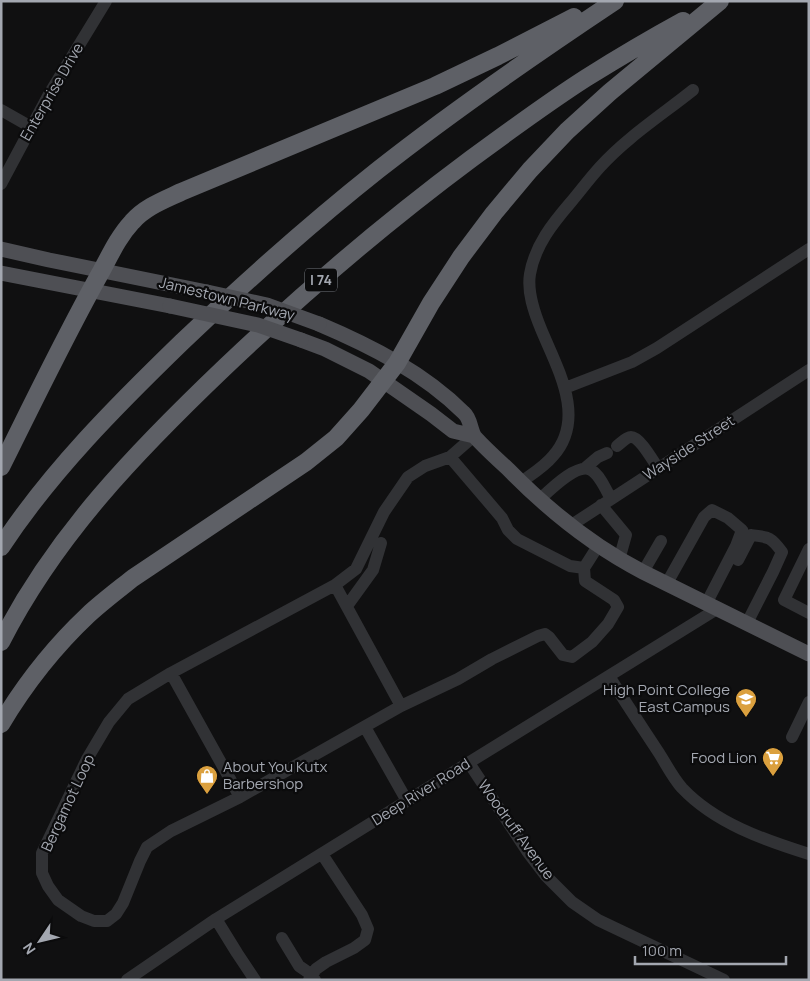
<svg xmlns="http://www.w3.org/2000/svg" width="810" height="981" font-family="Manrope,sans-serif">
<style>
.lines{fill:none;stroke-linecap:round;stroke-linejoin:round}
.minor{stroke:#313235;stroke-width:12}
.major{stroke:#4e4f54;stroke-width:15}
.highway{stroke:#5e6066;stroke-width:18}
.major-bridge{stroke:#4e4f54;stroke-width:15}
.labels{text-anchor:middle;stroke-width:4.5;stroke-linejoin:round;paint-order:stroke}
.shield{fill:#0b0b0c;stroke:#75787f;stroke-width:1}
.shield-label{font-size:14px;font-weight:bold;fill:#a3a7b0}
.street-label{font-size:15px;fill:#a3a7b0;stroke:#0b0b0c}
.poi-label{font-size:15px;fill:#a3a7b0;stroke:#0b0b0c;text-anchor:end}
</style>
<rect width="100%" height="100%" fill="#101011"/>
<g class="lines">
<path class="minor" d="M1,110L31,127
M1,184L48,96L106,1
M565,388L632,362L657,348L809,249
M617,446C621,443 626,437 631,437C640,437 653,461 658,468
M450,457L502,518L508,530L517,539L570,566L584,568
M585,468L598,457L607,453
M521,482C532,474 544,467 553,456C587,418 557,368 541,329C534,312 527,292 530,274C535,245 553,223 571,202C581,190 590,178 600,167C626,138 663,114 693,90
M539,500C549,491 577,462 591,470C600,475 606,490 611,499
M601,505L626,535L619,560
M570,526L809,370
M809,549L784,600L809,613
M738,560L751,535C769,537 771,537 782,552L773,572L747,623
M643,572L661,541
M667,583L704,517L712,510L728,518L742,530L736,546L706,604
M335,585L356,569L384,512L408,477L425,466L450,457L474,436
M347,606L373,570L381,543
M171,673L240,797
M609,676C625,702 642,727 659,753C666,764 673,778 682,788C715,823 764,840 809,854
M401,706L335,585L171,673L128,699L109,722L87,759L42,853V873L48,886L58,900L81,916L94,921H107L116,914L123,903L140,861L147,847L171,831L240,797L401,706L458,679L492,659L538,636L545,634L549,637L563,655L572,657L592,642L608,624L618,607L614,600L585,581L584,568L598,546
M365,727L407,801
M792,737L809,702
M469,763L527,851L546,876L572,902L598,920L724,980
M216,919L237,953L255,980
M282,938L299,966L312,975L315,980
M127,980L216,919L717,609
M309,980L316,969L326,962L354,948L365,940L368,929L362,915L322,854"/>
<path class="major" d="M1,249L49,260L207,292
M1,273L170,306
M319,324C371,346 424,373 464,413C471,419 470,430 475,437C485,448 497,459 508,469C549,511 591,545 643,572L809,654
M301,340L325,349L369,371L431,414L453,431L474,436"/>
<path class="highway" d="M1,467C34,401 66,334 102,270C111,253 119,236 132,222C145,207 164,200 181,192L435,86L498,56L574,17
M1,547C51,471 117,405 182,342C245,282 310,224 378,170C454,110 534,55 615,1
M1,642C56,534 138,450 225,367C303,293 385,223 471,159C509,131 547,103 586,78C618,58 650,39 683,21
M1,724C25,684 54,647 88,615C102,602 118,590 133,578L306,462L336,438L361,410L397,363L431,303L461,257L494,213L530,170L567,131L610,92L720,1"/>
<path class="major-bridge" d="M207,292L267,305L319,324
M170,306L258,325L301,340"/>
</g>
<defs>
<g id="school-pin" transform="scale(1.125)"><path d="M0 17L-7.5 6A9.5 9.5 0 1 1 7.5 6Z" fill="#dba03e" stroke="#0b0b0c"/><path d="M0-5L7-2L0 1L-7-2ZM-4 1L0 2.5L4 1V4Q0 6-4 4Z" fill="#fff"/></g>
<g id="supermarket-pin" transform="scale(1.125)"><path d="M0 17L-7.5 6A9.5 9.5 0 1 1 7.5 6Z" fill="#dba03e" stroke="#0b0b0c"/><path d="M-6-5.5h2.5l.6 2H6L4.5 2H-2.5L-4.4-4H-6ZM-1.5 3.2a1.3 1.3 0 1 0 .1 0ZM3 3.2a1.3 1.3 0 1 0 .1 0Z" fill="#fff"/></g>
<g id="shop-pin" transform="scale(1.125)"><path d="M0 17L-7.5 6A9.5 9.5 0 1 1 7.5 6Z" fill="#dba03e" stroke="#0b0b0c"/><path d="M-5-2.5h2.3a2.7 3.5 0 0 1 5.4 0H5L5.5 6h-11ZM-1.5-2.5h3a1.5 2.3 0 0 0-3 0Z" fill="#fff"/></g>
</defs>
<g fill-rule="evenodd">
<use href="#school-pin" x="746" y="699"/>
<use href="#supermarket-pin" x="773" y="758"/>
<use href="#shop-pin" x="207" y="776"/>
</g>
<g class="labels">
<rect class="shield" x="305" y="268.5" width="32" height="23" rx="4"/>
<g class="shield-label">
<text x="321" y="285">I 74</text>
</g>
<g class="street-label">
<text transform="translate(52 92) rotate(-60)" y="5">Enterprise Drive</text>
<text transform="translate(227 299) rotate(14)" y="5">Jamestown Parkway</text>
<text transform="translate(689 448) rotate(-33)" y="5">Wayside Street</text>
<text transform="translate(421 792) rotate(-32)" y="5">Deep River Road</text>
<text transform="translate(68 803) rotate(-65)" y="5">Bergamot Loop</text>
<text transform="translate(516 830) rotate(54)" y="5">Woodruff Avenue</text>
</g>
<g class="poi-label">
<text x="730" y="695">High Point College<tspan x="730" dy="17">East Campus</tspan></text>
<text x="757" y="763">Food Lion</text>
<text x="223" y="772" text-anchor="start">About You Kutx<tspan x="223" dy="17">Barbershop</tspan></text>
</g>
</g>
<rect width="810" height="981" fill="none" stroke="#a3a7b0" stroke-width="5"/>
<g transform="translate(40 941) rotate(235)" stroke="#0b0b0c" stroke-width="4" paint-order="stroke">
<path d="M0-4L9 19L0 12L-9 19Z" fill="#a3a7b0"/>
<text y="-8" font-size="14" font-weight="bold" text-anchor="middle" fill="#a3a7b0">N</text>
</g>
<path d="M635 956v8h151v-8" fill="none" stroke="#a3a7b0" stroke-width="2.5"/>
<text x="642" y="956" font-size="15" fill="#a3a7b0" stroke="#0b0b0c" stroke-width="4" paint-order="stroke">100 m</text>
</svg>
